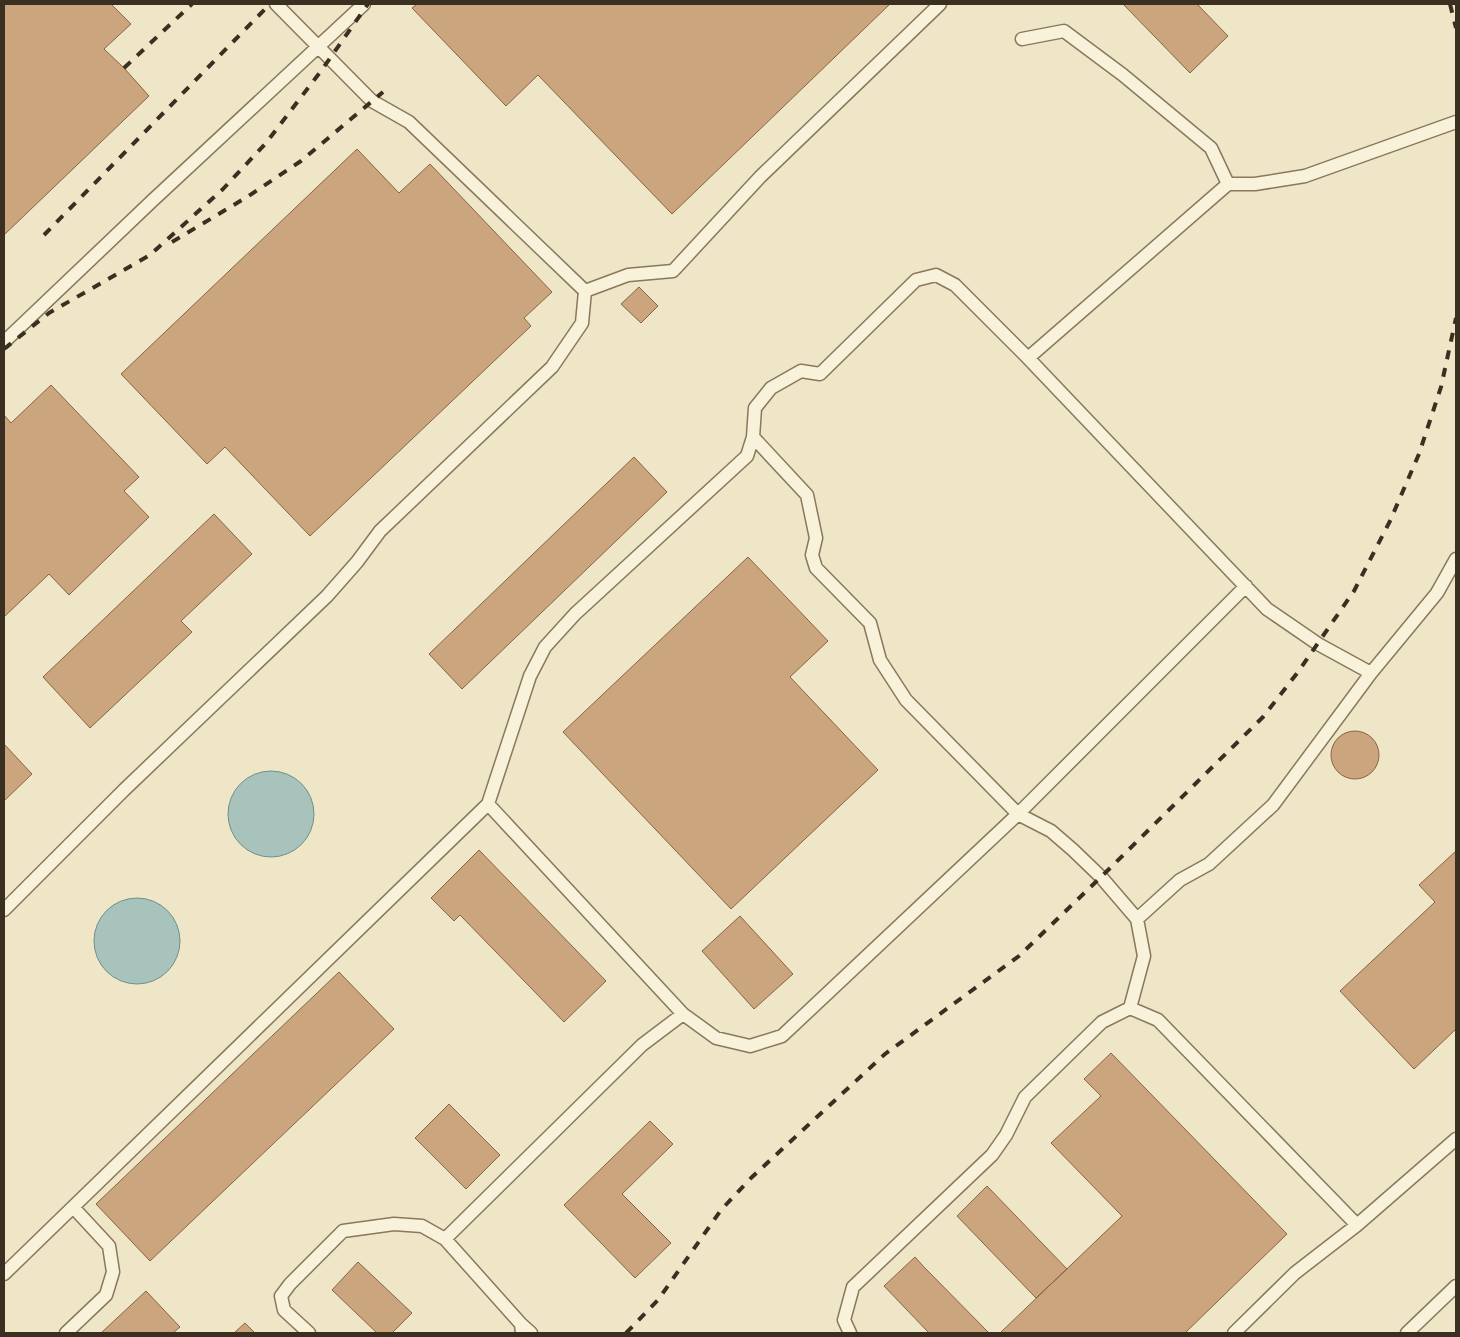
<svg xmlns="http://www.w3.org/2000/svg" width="1460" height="1337" font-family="'Crimson Pro',serif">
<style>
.water{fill:#a8c2bc;stroke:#6e908b}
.building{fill:#cba57d;stroke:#886442}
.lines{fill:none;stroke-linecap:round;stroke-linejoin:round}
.lane-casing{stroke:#89785c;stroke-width:15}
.lane{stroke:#f9f2da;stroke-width:12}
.rail{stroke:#3a2f20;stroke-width:4;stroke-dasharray:9 9;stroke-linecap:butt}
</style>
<rect width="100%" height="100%" fill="#eee6c6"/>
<path class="water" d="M228 814a43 43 0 1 1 86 0a43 43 0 1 1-86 0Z
M94 941a43 43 0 1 1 86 0a43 43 0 1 1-86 0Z"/>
<path class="building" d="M4,4H111L131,24L104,49L124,68L149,96L4,235Z
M417,4H890L672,214L538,75L506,106L412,8Z
M1123,4H1197L1228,36L1190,73Z
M357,149L399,193L430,164L552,292L524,318L531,326L310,536L225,447L207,464L121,374Z
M639,287L658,306L641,323L621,304Z
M51,385L139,477L124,491L149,517L69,595L49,574L4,617V415L11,423Z
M634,457L667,492L462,689L429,654Z
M214,514L252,554L181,621L192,632L90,728L43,677Z
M748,557L828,641L790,677L878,770L731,909L563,732Z
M1331 755a24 24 0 1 1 48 0a24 24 0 1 1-48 0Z
M4,744L32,774L4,801Z
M479,850L606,981L564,1022L460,915L454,921L431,898Z
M1456,851V1029L1414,1069L1340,991L1435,902L1419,885Z
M740,916L793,974L754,1009L702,951Z
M339,972L394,1029L150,1261L96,1204Z
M1111,1053L1287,1234L1185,1333H1000L1122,1216L1051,1143L1101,1096L1084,1079Z
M449,1104L500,1155L466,1189L415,1138Z
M650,1121L673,1144L622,1194L671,1243L635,1278L564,1205Z
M987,1186L1067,1269L1036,1298L957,1216Z
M915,1257L924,1267L989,1333H929L884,1286Z
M358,1262L412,1313L392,1333H377L332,1290Z
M146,1291L180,1327L173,1333H101Z
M245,1323L255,1333H234Z"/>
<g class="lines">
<g class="lane-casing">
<path id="lane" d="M1022,39L1064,31L1123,75L1211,148L1228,184
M585,291L628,275L673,271L760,177L940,4
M4,342L152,201L364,4
M1028,358L1228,184H1255L1305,176L1456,122
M753,437L807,495L816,538L812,555L816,568L870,623L880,660L906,700L1018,814L1051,831L1073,850L1101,877L1137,919
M488,804L530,676L545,647L575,614L747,456L753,437L755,408L771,388L801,371L820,374L916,280L936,275L955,285L1028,358L1267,609L1318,644L1371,673
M4,910L124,790L327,596L357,562L380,531L552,367L582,323L585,291L409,122L372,101L276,4
M1130,1008L1158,1020L1357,1225
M445,1239L642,1045L683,1014
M4,1274L488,804L683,1014L716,1038L750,1046L782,1036L1018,814L1246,586
M66,1333L106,1295L113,1272L109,1246L73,1207
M309,1333L284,1310L281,1296L290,1284L343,1231L394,1224L422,1226L445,1239L521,1324
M522,1333L521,1324L531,1333
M850,1333L844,1320L853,1287L992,1155L1006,1135L1025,1097L1102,1022L1130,1008L1144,956L1137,919L1180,880L1209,864L1273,805L1371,673L1437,593L1456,559
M1234,1333L1295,1273L1357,1225L1456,1139
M1407,1333L1456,1286"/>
</g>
<use href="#lane" class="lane"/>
<path class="rail" d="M1450,4L1456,28
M124,68L192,4
M44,235L270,4
M172,242L247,197L301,161L383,92
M4,349L49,313L150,255L223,189L266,143L321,71L368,4
M626,1333L658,1300L721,1210L751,1178L885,1054L1019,956L1101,877L1263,717L1298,672L1354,591L1390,521L1419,454L1441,387L1456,318"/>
</g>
<rect width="1460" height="1337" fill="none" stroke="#3a2f20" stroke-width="10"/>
</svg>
